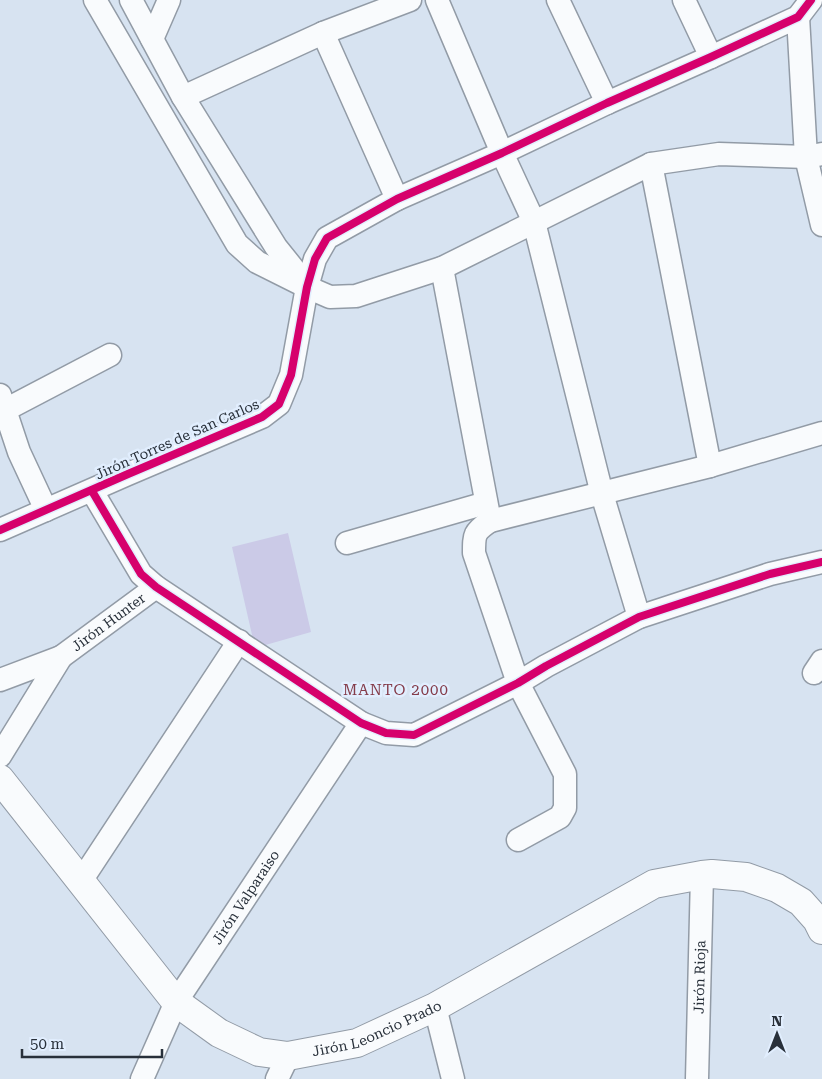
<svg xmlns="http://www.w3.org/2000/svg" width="822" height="1079" font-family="'Roboto Serif',serif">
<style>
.green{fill:#cbcae7}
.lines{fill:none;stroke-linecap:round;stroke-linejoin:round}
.minor-casing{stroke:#929ba6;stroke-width:25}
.trunk-casing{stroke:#929ba6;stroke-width:30}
.minor{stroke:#f9fbfd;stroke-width:22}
.trunk{stroke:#f9fbfd;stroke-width:28}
.cycleway-casing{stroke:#e1eefe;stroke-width:11}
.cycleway{stroke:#d6006c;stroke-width:8}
.labels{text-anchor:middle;stroke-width:5;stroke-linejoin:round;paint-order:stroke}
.street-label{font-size:14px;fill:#28303a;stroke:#e1eefe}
.neighbourhood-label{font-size:15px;letter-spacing:1px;fill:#843c4a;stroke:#e1eefe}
</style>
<rect width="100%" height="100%" fill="#d7e3f1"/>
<path class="green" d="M288,533L311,632L255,648L232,547Z"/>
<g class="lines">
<g class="minor-casing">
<g id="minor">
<path d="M95,0L237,244L257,262L307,287L330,297L356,296L442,268L651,164L719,154L806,157L822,154"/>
<path d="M131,0L183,97L276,247L304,282"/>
<path d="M437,0L502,153L534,222L602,494L639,617"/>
<path d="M558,0L607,103"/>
<path d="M684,0L711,57"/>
<path d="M798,17L806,157L822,225"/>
<path d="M323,33L397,199"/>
<path d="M152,39L169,0"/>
<path d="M183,97L323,33L410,0"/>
<path d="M651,164L710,466"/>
<path d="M442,268L490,521C474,532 474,534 474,553L518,683L565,774V808L560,817L518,840"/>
<path d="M0,395L19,452L46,510"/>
<path d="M5,410L110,355"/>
<path d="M92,491L141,574L156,587L361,723L386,733L414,735L518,683L546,666L639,617L770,574L822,562"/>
<path d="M490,521L710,466L822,433"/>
<path d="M0,530L128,474L262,417L279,404L291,375L307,287L315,259L327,238L397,199L502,153L607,103L711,57L798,17L811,0"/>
<path d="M347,543L486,503"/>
<path d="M814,673L822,661"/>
<path id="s1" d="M0,680L61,657L156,587"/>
<path d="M0,756L61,657"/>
<path d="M81,881L239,641"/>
<path d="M435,1007L453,1079"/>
<path id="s2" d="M142,1079L176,1002L361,723"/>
<path d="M277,1079L288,1056"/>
<path id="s3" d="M697,1079L702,875"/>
</g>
</g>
<g class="trunk-casing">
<g id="trunk">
<path id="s4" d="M0,779L176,1002L219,1033L259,1052L288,1056L357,1043L435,1007L654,884L702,875L712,874L746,877L777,888L801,902L817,920L822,930"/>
</g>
</g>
<use href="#minor" class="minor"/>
<use href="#trunk" class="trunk"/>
<g class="cycleway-casing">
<path id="cycleway" d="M92,491L141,574L156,587L361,723L386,733L414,735L518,683L546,666L639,617L770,574L822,562
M0,530L128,474L262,417L279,404L291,375L307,287L315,259L327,238L397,199L502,153L607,103L711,57L798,17L811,0"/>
</g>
<use href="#cycleway" class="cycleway"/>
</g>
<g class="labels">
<g class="street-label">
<text transform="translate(177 439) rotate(-24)" y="5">Jirón Torres de San Carlos</text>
<text dy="5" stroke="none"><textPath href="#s1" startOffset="124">Jirón Hunter</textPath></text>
<text dy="5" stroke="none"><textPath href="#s2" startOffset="210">Jirón Valparaiso</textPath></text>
<text dy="5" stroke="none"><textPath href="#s3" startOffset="102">Jirón Rioja</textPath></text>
<text dy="5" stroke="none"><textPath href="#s4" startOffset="504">Jirón Leoncio Prado</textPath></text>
</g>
<g class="neighbourhood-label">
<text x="396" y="695">MANTO 2000</text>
</g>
</g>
<g transform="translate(777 1034)" stroke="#e1eefe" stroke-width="4" paint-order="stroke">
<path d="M0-4L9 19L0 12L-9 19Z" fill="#28303a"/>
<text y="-8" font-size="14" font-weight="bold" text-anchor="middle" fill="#28303a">N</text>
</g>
<path d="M22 1049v8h140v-8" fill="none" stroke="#28303a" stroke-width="2.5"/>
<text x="30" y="1049" font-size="15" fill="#28303a" stroke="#e1eefe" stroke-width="4" paint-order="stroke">50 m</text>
</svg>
